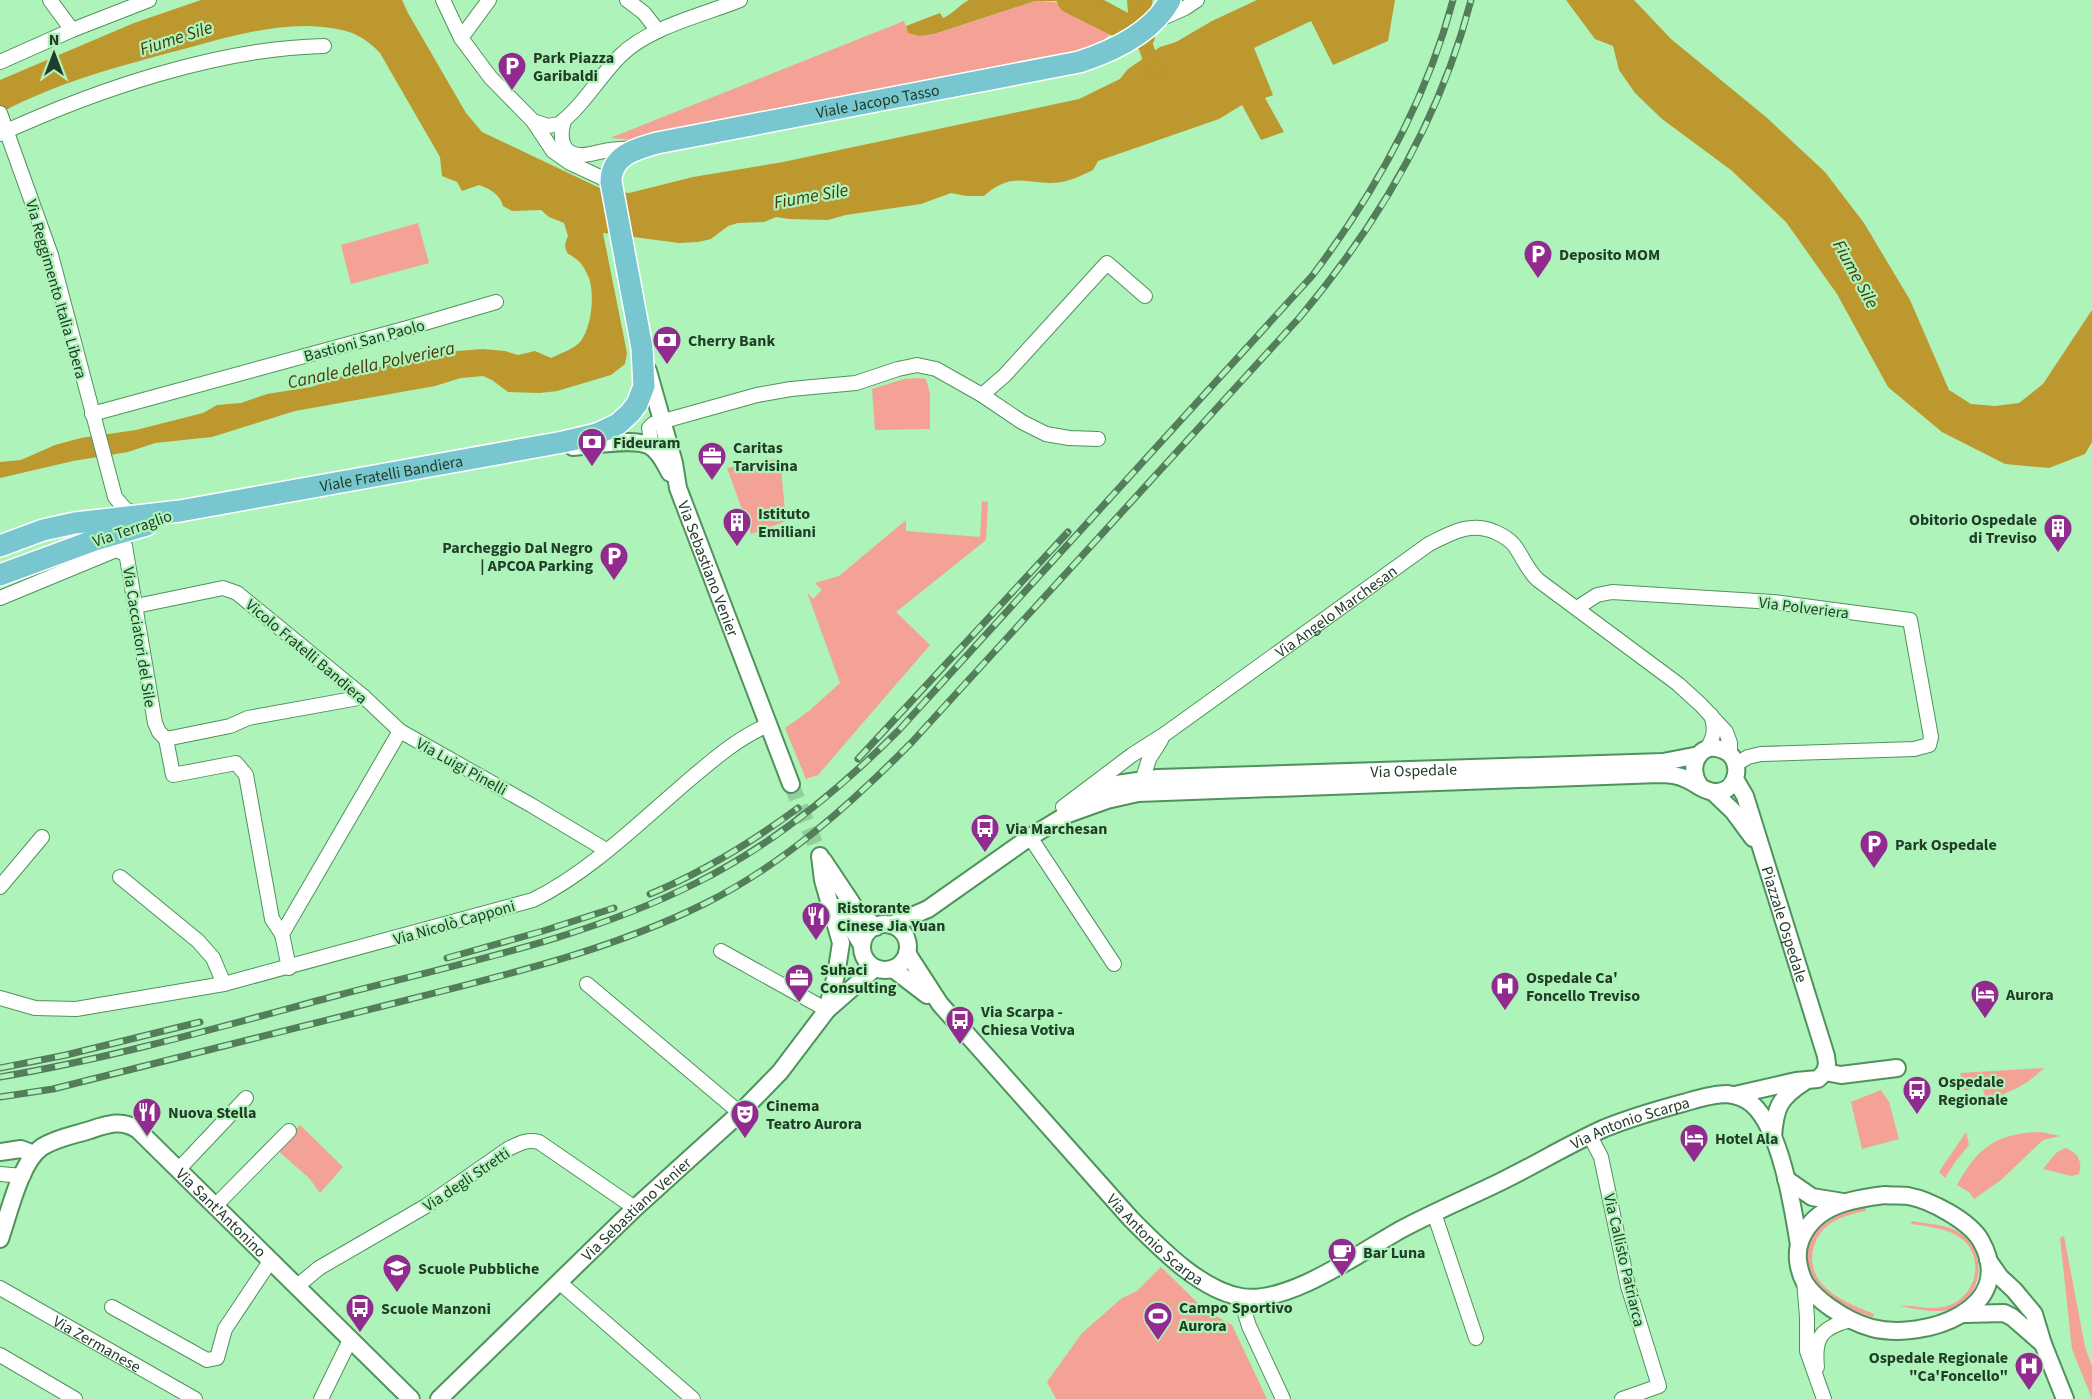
<svg xmlns="http://www.w3.org/2000/svg" width="2092" height="1399" font-family="'Source Sans 3',sans-serif">
<style>
.green{fill:#f4a296}
.water{fill:#bc982f}
.lines{fill:none;stroke-linecap:round;stroke-linejoin:round}
.canal{stroke:#bc982f;stroke-width:15}
.river{stroke:#bc982f;stroke-width:26}
.tertiary-tunnel{stroke:#92cf9c;stroke-width:16;stroke-dasharray:16 8;stroke-linecap:butt}
.minor-casing{stroke:#50925d;stroke-width:16}
.tertiary-casing{stroke:#50925d;stroke-width:20}
.primary-casing{stroke:#fff;stroke-width:24}
.minor{stroke:#fff;stroke-width:14}
.tertiary{stroke:#fff;stroke-width:16}
.primary{stroke:#77c6d0;stroke-width:21}
.rail-casing{stroke:#537d5b;stroke-width:7}
.rail{stroke:#aef3b9;stroke-width:4.5;stroke-dasharray:14;stroke-linecap:butt}
.labels{text-anchor:middle;stroke-width:4.5;stroke-linejoin:round;paint-order:stroke}
.poi-label{font-size:16px;font-weight:bold;fill:#213d27;stroke:#aef3b9;text-anchor:start}
.street-label{font-size:16px;fill:#213d27;stroke:#aef3b9}
.water-label{font-size:18px;font-style:italic;fill:#47380d;stroke:#aef3b9}
</style>
<rect width="100%" height="100%" fill="#aef3b9"/>
<path class="green" d="M1035,1C1068,1 1089,11 1116,28C1097,50 1078,51 1051,57L636,140L610,138L904,21L908,33L919,36L934,34Z
M418,223L429,263L351,284L341,245Z
M918,378L926,379L930,393V429L875,430L872,389L904,379Z
M780,458L786,521L751,534L727,468Z
M982,501L988,502L986,540L896,612L930,645L818,775L806,779L785,728L809,711L840,683L807,592L813,599L822,590L815,583L839,576L906,520V531L980,537Z
M2044,1068C2027,1085 2009,1093 1986,1100L1982,1086L1965,1091L1960,1073Z
M1881,1090L1889,1102L1899,1139L1862,1149L1851,1102Z
M300,1125L343,1167L320,1193L309,1178L276,1149Z
M1966,1132L1969,1145L1955,1162L1945,1178L1939,1172Z
M2041,1132L2060,1136L2043,1140L2001,1180L1974,1199L1969,1192L1957,1185C1978,1147 1997,1133 2041,1132Z
M2065,1148C2078,1152 2083,1162 2079,1174L2071,1176L2043,1169L2056,1153Z
M1865,1207L1866,1211C1838,1216 1814,1226 1812,1258C1812,1268 1816,1277 1822,1284C1835,1299 1857,1307 1874,1314L1873,1317C1853,1312 1825,1300 1814,1281C1791,1240 1829,1213 1865,1207Z
M1912,1221C1926,1224 1944,1224 1957,1231C1988,1248 1985,1298 1951,1309C1935,1314 1916,1309 1900,1306C1916,1304 1933,1312 1950,1305C1979,1294 1986,1251 1956,1235C1943,1228 1926,1226 1911,1224Z
M2064,1236L2085,1347L2092,1366V1399L2072,1349L2060,1238Z
M1161,1267L1204,1309L1232,1325L1267,1399H1056L1047,1382L1082,1333L1122,1298L1137,1291Z"/>
<path class="water" d="M201,0H402L408,13L466,113L482,132L604,190L629,193L693,177L783,162L1079,99L1120,79L1128,69L1160,47L1176,42L1212,21L1257,0H1395L1388,41L1333,65L1311,21L1254,48L1273,95L1265,98L1284,132L1261,140L1242,105L1219,119L1098,161L1093,170C1084,174 1075,179 1066,181C1034,189 1015,167 984,196H966L951,193L921,204L846,215L828,220L789,219L776,217L764,222L738,223L728,226L711,239L698,242L679,243L603,233L627,353L625,364L611,375L557,391L540,393L508,392L492,380L483,376L461,378L435,386L295,411L212,437L155,443L128,452L73,461L0,478V462L21,460L55,445L81,438L136,430L203,413L217,405L241,403L267,394L311,387L342,376L352,375L361,371L383,366L406,358L419,359L432,353L483,349L505,351L518,355L535,351L551,358C561,353 572,350 580,342C592,328 596,289 587,274C585,269 581,262 576,259C572,255 567,255 566,250C564,245 566,241 568,236L564,223L549,217L541,210L512,211L503,206C500,194 490,189 479,185L462,191L457,182L442,176L440,157L380,53C370,42 357,33 342,30C288,18 232,36 180,50C119,66 56,83 0,113V80L134,23Z
M969,0H1104L1128,13L1127,0H1149L1148,12L1122,28H1116L1099,18L1072,5L1055,1H1035L934,34L919,36L908,33L906,26L940,13L943,18C953,14 959,5 969,0Z
M1566,0H1634L1671,39L1766,117L1825,172L1864,223L1910,300L1949,390L1971,404L1995,406L2019,403L2043,384L2092,310V442L2085,454L2049,468L2005,464L1942,432L1888,387L1837,294L1786,222L1731,170L1662,119L1635,93L1619,70L1613,46L1595,39Z"/>
<g class="lines">
<path class="canal" d="M1145,0L1142,36L1155,72"/>
<path class="river" d="M1070,0L1142,36"/>
<path class="tertiary-tunnel" d="M791,784L820,856"/>
<g class="minor-casing">
<g id="minor">
<path d="M50,0L72,30"/>
<path d="M443,0L461,38L490,77L533,121L553,151L570,163L611,182"/>
<path d="M627,0L644,13L658,31"/>
<path d="M1158,20L1185,8L1197,0"/>
<path d="M461,38L489,0"/>
<path d="M0,62L72,30L149,0"/>
<path d="M0,113L51,255L115,497L125,509L139,515"/>
<path d="M533,121L548,126L559,124C583,106 599,77 620,56C649,27 703,15 740,0"/>
<path d="M564,121C559,136 561,156 582,155C591,155 600,151 610,150C617,149 625,149 633,148"/>
<path d="M0,134C96,90 218,48 324,46"/>
<path d="M982,395L1005,375L1107,263L1145,296"/>
<path d="M92,414L411,327L496,302"/>
<path d="M652,447L649,428L653,424L757,395L791,389L856,383L898,369L917,365L936,369L982,395L1022,422L1046,434L1069,438L1098,439"/>
<path d="M115,535L125,546L155,723L159,732L166,739L173,775L236,763L246,775L272,919L282,934"/>
<path d="M0,598L116,550L126,554"/>
<path d="M136,606L223,588L237,593L364,697L400,731L531,805L606,850"/>
<path d="M1577,608L1597,595L1612,592L1773,602L1910,620L1931,737L1929,745L1914,749L1761,754L1748,757L1736,764"/>
<path d="M166,739L230,726L248,718L364,697"/>
<path d="M1706,750C1714,738 1716,729 1711,715"/>
<path d="M1140,788L1149,759L1161,740"/>
<path id="s1" d="M1063,807L1132,755L1165,734L1429,544C1451,533 1471,521 1495,532C1502,535 1509,539 1514,545C1523,557 1527,570 1538,580L1678,684L1701,705L1726,732L1730,743V754"/>
<path d="M1030,837L1114,964"/>
<path d="M120,877L198,941L213,958L224,984"/>
<path d="M0,887L42,837"/>
<path d="M721,951L827,1010"/>
<path d="M289,968L282,934L400,731"/>
<path d="M587,984L740,1113"/>
<path d="M0,998L35,1008L76,1009L224,984L533,900C590,872 641,821 689,780C714,759 738,738 768,725"/>
<path d="M1590,1136L1601,1157L1628,1286L1659,1386L1622,1399"/>
<path d="M178,1170L246,1098"/>
<path d="M0,1174L23,1176"/>
<path d="M215,1206L289,1131"/>
<path d="M1434,1213L1476,1338"/>
<path d="M1804,1280L1807,1317V1351L1824,1399"/>
<path d="M559,1282L693,1399"/>
<path d="M296,1287L319,1268L426,1206L508,1149C520,1143 527,1139 539,1142L635,1208"/>
<path id="s2" d="M0,1288L195,1399"/>
<path d="M1240,1297L1249,1326L1283,1399"/>
<path d="M112,1307L207,1360L217,1358L225,1329L271,1260"/>
<path d="M0,1355L75,1399"/>
<path d="M1817,1367C1814,1337 1821,1328 1850,1320"/>
<path d="M321,1399L350,1340"/>
</g>
</g>
<g class="tertiary-casing">
<g id="tertiary">
<path id="s3" d="M648,371L674,463L678,488L791,784"/>
<path d="M573,447C591,446 634,437 650,446C660,452 665,464 670,473"/>
<path id="s4" d="M1735,779L1745,796L1826,1056L1827,1064L1825,1072"/>
<path d="M1713,792L1733,811L1753,838"/>
<path id="s5" d="M1077,799L1117,784L1158,778L1663,762L1699,755"/>
<path d="M820,856L823,880L841,943L836,975L827,1010"/>
<path d="M823,860L857,911L876,927"/>
<path d="M839,907L862,945"/>
<circle cx="885" cy="947" r="23"/>
<path d="M891,925L928,909L1030,837L1068,814L1107,800L1138,793L1659,774C1668,774 1678,775 1686,779C1696,783 1704,792 1716,792C1739,792 1744,758 1723,750C1699,740 1686,768 1700,786"/>
<path id="s6" d="M907,953L940,1004L1131,1219C1159,1247 1200,1290 1241,1297C1289,1305 1360,1252 1402,1229C1434,1212 1467,1198 1500,1182C1535,1165 1569,1144 1605,1128C1630,1118 1657,1110 1683,1103C1697,1099 1712,1094 1727,1094C1736,1095 1745,1098 1752,1104C1781,1129 1793,1208 1799,1245"/>
<path d="M893,969L927,995"/>
<path d="M1825,1072L1841,1075L1897,1068"/>
<path d="M1735,1095L1796,1081L1818,1079L1825,1072"/>
<path d="M1773,1137C1775,1108 1779,1098 1804,1082"/>
<path d="M0,1152L21,1149L34,1154"/>
<path d="M1786,1179L1812,1197L1843,1202"/>
<path d="M1885,1195C1893,1196 1901,1195 1908,1196C1930,1200 1970,1221 1981,1241C2019,1309 1924,1341 1872,1328C1857,1324 1844,1317 1831,1308C1821,1301 1812,1294 1805,1283C1798,1270 1795,1253 1801,1239C1815,1205 1852,1199 1885,1195Z"/>
<path id="s7" d="M0,1239C9,1214 20,1162 42,1147C56,1138 74,1135 90,1130C108,1124 122,1119 138,1130L411,1399"/>
<path d="M1988,1260L2000,1277L2014,1290L2034,1314L2043,1344L2065,1399"/>
<path d="M1965,1314L2004,1313L2012,1317L2043,1344"/>
<path id="s8" d="M439,1399L635,1208L740,1113L780,1072L827,1010L875,968"/>
</g>
</g>
<g class="primary-casing">
<g id="primary">
<path id="s9" d="M0,546L43,530L75,523L180,511L563,442L597,434L618,424L630,413L637,404L644,386L642,348L611,182C611,155 636,149 657,143L1079,62C1113,51 1153,32 1170,0"/>
<path d="M0,575L95,540L147,525"/>
</g>
</g>
<use href="#minor" class="minor"/>
<use href="#tertiary" class="tertiary"/>
<use href="#primary" class="primary"/>
<g class="rail-casing">
<path id="rail" d="M858,759L1068,532
M650,894C703,872 752,842 798,808
M447,958L543,931L614,908
M0,1068L66,1055L200,1022
M0,1077C113,1058 224,1026 335,996C456,964 583,940 696,883C773,845 839,790 899,730L1312,276C1375,193 1426,101 1453,0
M0,1097L53,1089C171,1059 289,1030 407,1000C508,974 609,951 704,904C783,865 851,804 912,742L1300,317C1379,223 1440,120 1471,0"/>
</g>
<use href="#rail" class="rail"/>
</g>
<defs>
<g id="parking-pin" transform="scale(1.5)"><path d="M0 17L-7.5 6A9.5 9.5 0 1 1 7.5 6Z" fill="#922b90" stroke="#aef3b9"/><path d="M-3.5-5.5H1a3.5 3.5 0 0 1 0 7H-1V5.5H-3.5ZM-1-3.4V-.6H.8a1.4 1.4 0 0 0 0-2.8Z" fill="#fff"/></g>
<g id="bank-pin" transform="scale(1.5)"><path d="M0 17L-7.5 6A9.5 9.5 0 1 1 7.5 6Z" fill="#922b90" stroke="#aef3b9"/><path d="M-6-4H6V4H-6ZM0-2.3a2.3 2.3 0 1 0 0 4.6a2.3 2.3 0 1 0 0-4.6Z" fill="#fff"/></g>
<g id="office-pin" transform="scale(1.5)"><path d="M0 17L-7.5 6A9.5 9.5 0 1 1 7.5 6Z" fill="#922b90" stroke="#aef3b9"/><path d="M-6-3h4V-5.5h4V-3h4V5H-6ZM-1-4.5V-3h2v-1.5ZM-6 0V1H6V0Z" fill="#fff"/></g>
<g id="building-pin" transform="scale(1.5)"><path d="M0 17L-7.5 6A9.5 9.5 0 1 1 7.5 6Z" fill="#922b90" stroke="#aef3b9"/><path d="M-4-6H4V6H1V3H-1V6H-4ZM-2.5-4.3h1.7v1.8h-1.7ZM.8-4.3h1.7v1.8H.8ZM-2.5-1h1.7V.8h-1.7ZM.8-1h1.7V.8H.8Z" fill="#fff"/></g>
<g id="bus-pin" transform="scale(1.5)"><path d="M0 17L-7.5 6A9.5 9.5 0 1 1 7.5 6Z" fill="#922b90" stroke="#aef3b9"/><path d="M-5-6H5V4H4V6H2V4H-2V6H-4V4H-5ZM-3.5-4V0h7V-4ZM-3.5 1.2v1.5H-2V1.2ZM2 1.2v1.5H3.5V1.2Z" fill="#fff"/></g>
<g id="restaurant-pin" transform="scale(1.5)"><path d="M0 17L-7.5 6A9.5 9.5 0 1 1 7.5 6Z" fill="#922b90" stroke="#aef3b9"/><path d="M-5-6h1v4h1v-4h1v4h1v-4h1v5L-1.5 .5V6h-2V.5L-5-1ZM5-6V6H3V1.5H1.5Q1.5-4 5-6Z" fill="#fff"/></g>
<g id="hospital-pin" transform="scale(1.5)"><path d="M0 17L-7.5 6A9.5 9.5 0 1 1 7.5 6Z" fill="#922b90" stroke="#aef3b9"/><path d="M-5-5h3v3.5h4V-5h3V5h-3V1.5h-4V5h-3Z" fill="#fff"/></g>
<g id="hotel-pin" transform="scale(1.5)"><path d="M0 17L-7.5 6A9.5 9.5 0 1 1 7.5 6Z" fill="#922b90" stroke="#aef3b9"/><path d="M-6-4.5h1.5V1H6V5H4.5V3h-9V5H-6ZM-4 0a1.8 1.8 0 1 1 3.6 0ZM.5 0V-2.5h3Q6-2.5 6 0Z" fill="#fff"/></g>
<g id="theatre-pin" transform="scale(1.5)"><path d="M0 17L-7.5 6A9.5 9.5 0 1 1 7.5 6Z" fill="#922b90" stroke="#aef3b9"/><path d="M-5-5.5Q0-4 5-5.5V0Q5 5 0 6Q-5 5-5 0ZM-3.3-2.5H-1v1.5H-3.3ZM1-2.5H3.3v1.5H1ZM-2.8 1Q0 5.5 2.8 1Z" fill="#fff"/></g>
<g id="cafe-pin" transform="scale(1.5)"><path d="M0 17L-7.5 6A9.5 9.5 0 1 1 7.5 6Z" fill="#922b90" stroke="#aef3b9"/><path d="M-5.5-4.5H6V0H3Q3 3.5 0 3.5H-2.5Q-5.5 3.5-5.5 0ZM3-3.2v2h1.7v-2ZM-6 4.5H4V6H-6Z" fill="#fff"/></g>
<g id="school-pin" transform="scale(1.5)"><path d="M0 17L-7.5 6A9.5 9.5 0 1 1 7.5 6Z" fill="#922b90" stroke="#aef3b9"/><path d="M0-5L7-2L0 1L-7-2ZM-4 1L0 2.5L4 1V4Q0 6-4 4Z" fill="#fff"/></g>
<g id="stadium-pin" transform="scale(1.5)"><path d="M0 17L-7.5 6A9.5 9.5 0 1 1 7.5 6Z" fill="#922b90" stroke="#aef3b9"/><path d="M0-5a6.5 5 0 1 0 0 10a6.5 5 0 1 0 0-10ZM-3.5-1.8h7v3.6h-7Z" fill="#fff"/></g>
</defs>
<g fill-rule="evenodd">
<use href="#parking-pin" x="512" y="66"/>
<use href="#parking-pin" x="1538" y="254"/>
<use href="#bank-pin" x="667" y="340"/>
<use href="#bank-pin" x="592" y="442"/>
<use href="#office-pin" x="712" y="456"/>
<use href="#building-pin" x="737" y="522"/>
<use href="#building-pin" x="2058" y="528"/>
<use href="#parking-pin" x="614" y="556"/>
<use href="#bus-pin" x="985" y="828"/>
<use href="#parking-pin" x="1874" y="844"/>
<use href="#restaurant-pin" x="816" y="916"/>
<use href="#office-pin" x="799" y="978"/>
<use href="#hospital-pin" x="1505" y="986"/>
<use href="#hotel-pin" x="1985" y="994"/>
<use href="#bus-pin" x="960" y="1020"/>
<use href="#bus-pin" x="1917" y="1090"/>
<use href="#restaurant-pin" x="147" y="1112"/>
<use href="#theatre-pin" x="745" y="1114"/>
<use href="#hotel-pin" x="1694" y="1138"/>
<use href="#cafe-pin" x="1342" y="1252"/>
<use href="#school-pin" x="397" y="1268"/>
<use href="#bus-pin" x="360" y="1308"/>
<use href="#stadium-pin" x="1158" y="1316"/>
<use href="#hospital-pin" x="2029" y="1366"/>
</g>
<g class="labels">
<g class="poi-label">
<text x="533" y="63">Park Piazza<tspan x="533" dy="18">Garibaldi</tspan></text>
<text x="1559" y="260">Deposito MOM</text>
<text x="688" y="346">Cherry Bank</text>
<text x="613" y="448">Fideuram</text>
<text x="733" y="453">Caritas<tspan x="733" dy="18">Tarvisina</tspan></text>
<text x="758" y="519">Istituto<tspan x="758" dy="18">Emiliani</tspan></text>
<text x="2037" y="525" text-anchor="end">Obitorio Ospedale<tspan x="2037" dy="18">di Treviso</tspan></text>
<text x="593" y="553" text-anchor="end">Parcheggio Dal Negro<tspan x="593" dy="18">| APCOA Parking</tspan></text>
<text x="1006" y="834">Via Marchesan</text>
<text x="1895" y="850">Park Ospedale</text>
<text x="837" y="913">Ristorante<tspan x="837" dy="18">Cinese Jia Yuan</tspan></text>
<text x="820" y="975">Suhaci<tspan x="820" dy="18">Consulting</tspan></text>
<text x="1526" y="983">Ospedale Ca'<tspan x="1526" dy="18">Foncello Treviso</tspan></text>
<text x="2006" y="1000">Aurora</text>
<text x="981" y="1017">Via Scarpa -<tspan x="981" dy="18">Chiesa Votiva</tspan></text>
<text x="1938" y="1087">Ospedale<tspan x="1938" dy="18">Regionale</tspan></text>
<text x="766" y="1111">Cinema<tspan x="766" dy="18">Teatro Aurora</tspan></text>
<text x="168" y="1118">Nuova Stella</text>
<text x="1715" y="1144">Hotel Ala</text>
<text x="1363" y="1258">Bar Luna</text>
<text x="418" y="1274">Scuole Pubbliche</text>
<text x="1179" y="1313">Campo Sportivo<tspan x="1179" dy="18">Aurora</tspan></text>
<text x="381" y="1314">Scuole Manzoni</text>
<text x="2008" y="1363" text-anchor="end">Ospedale Regionale<tspan x="2008" dy="18">"Ca'Foncello"</tspan></text>
</g>
<g class="street-label">
<text dy="6" stroke="none"><textPath href="#s9" startOffset="1176">Viale Jacopo Tasso</textPath></text>
<text transform="translate(57 289) rotate(74)" y="6">Via Reggimento Italia Libera</text>
<text transform="translate(364 340) rotate(-15)" y="6">Bastioni San Paolo</text>
<text dy="6" stroke="none"><textPath href="#s9" startOffset="399">Viale Fratelli Bandiera</textPath></text>
<text transform="translate(132 528) rotate(-19)" y="6">Via Terraglio</text>
<text dy="6" stroke="none"><textPath href="#s3" startOffset="207">Via Sebastiano Venier</textPath></text>
<text transform="translate(1804 607) rotate(7)" y="6">Via Polveriera</text>
<text dy="6" stroke="none"><textPath href="#s1" startOffset="336">Via Angelo Marchesan</textPath></text>
<text transform="translate(140 637) rotate(81)" y="6">Via Cacciatori del Sile</text>
<text transform="translate(307 651) rotate(40)" y="6">Vicolo Fratelli Bandiera</text>
<text transform="translate(462 766) rotate(29)" y="6">Via Luigi Pinelli</text>
<text dy="6" stroke="none"><textPath href="#s5" startOffset="340">Via Ospedale</textPath></text>
<text transform="translate(454 922) rotate(-16)" y="6">Via Nicolò Capponi</text>
<text dy="6" stroke="none"><textPath href="#s4" startOffset="154">Piazzale Ospedale</textPath></text>
<text dy="6" stroke="none"><textPath href="#s6" startOffset="915">Via Antonio Scarpa</textPath></text>
<text transform="translate(466 1179) rotate(-34)" y="6">Via degli Stretti</text>
<text dy="6" stroke="none"><textPath href="#s8" startOffset="274">Via Sebastiano Venier</textPath></text>
<text dy="6" stroke="none"><textPath href="#s7" startOffset="321">Via Sant'Antonino</textPath></text>
<text dy="6" stroke="none"><textPath href="#s6" startOffset="380">Via Antonio Scarpa</textPath></text>
<text transform="translate(1625 1260) rotate(77)" y="6">Via Callisto Patriarca</text>
<text dy="6" stroke="none"><textPath href="#s2" startOffset="112">Via Zermanese</textPath></text>
</g>
<g class="water-label">
<text transform="translate(176 38) rotate(-18)" y="6">Fiume Sile</text>
<text transform="translate(811 196) rotate(-10)" y="6">Fiume Sile</text>
<text transform="translate(1856 274) rotate(61)" y="6">Fiume Sile</text>
<text transform="translate(371 365) rotate(-12)" y="6">Canale della Polveriera</text>
</g>
</g>
<g transform="translate(54 54)" stroke="#aef3b9" stroke-width="4.5" paint-order="stroke">
<path d="M0-4.5L10 22L0 15L-10 22Z" fill="#213d27"/>
<text y="-9" font-size="16" font-weight="bold" text-anchor="middle" fill="#213d27">N</text>
</g>
</svg>
